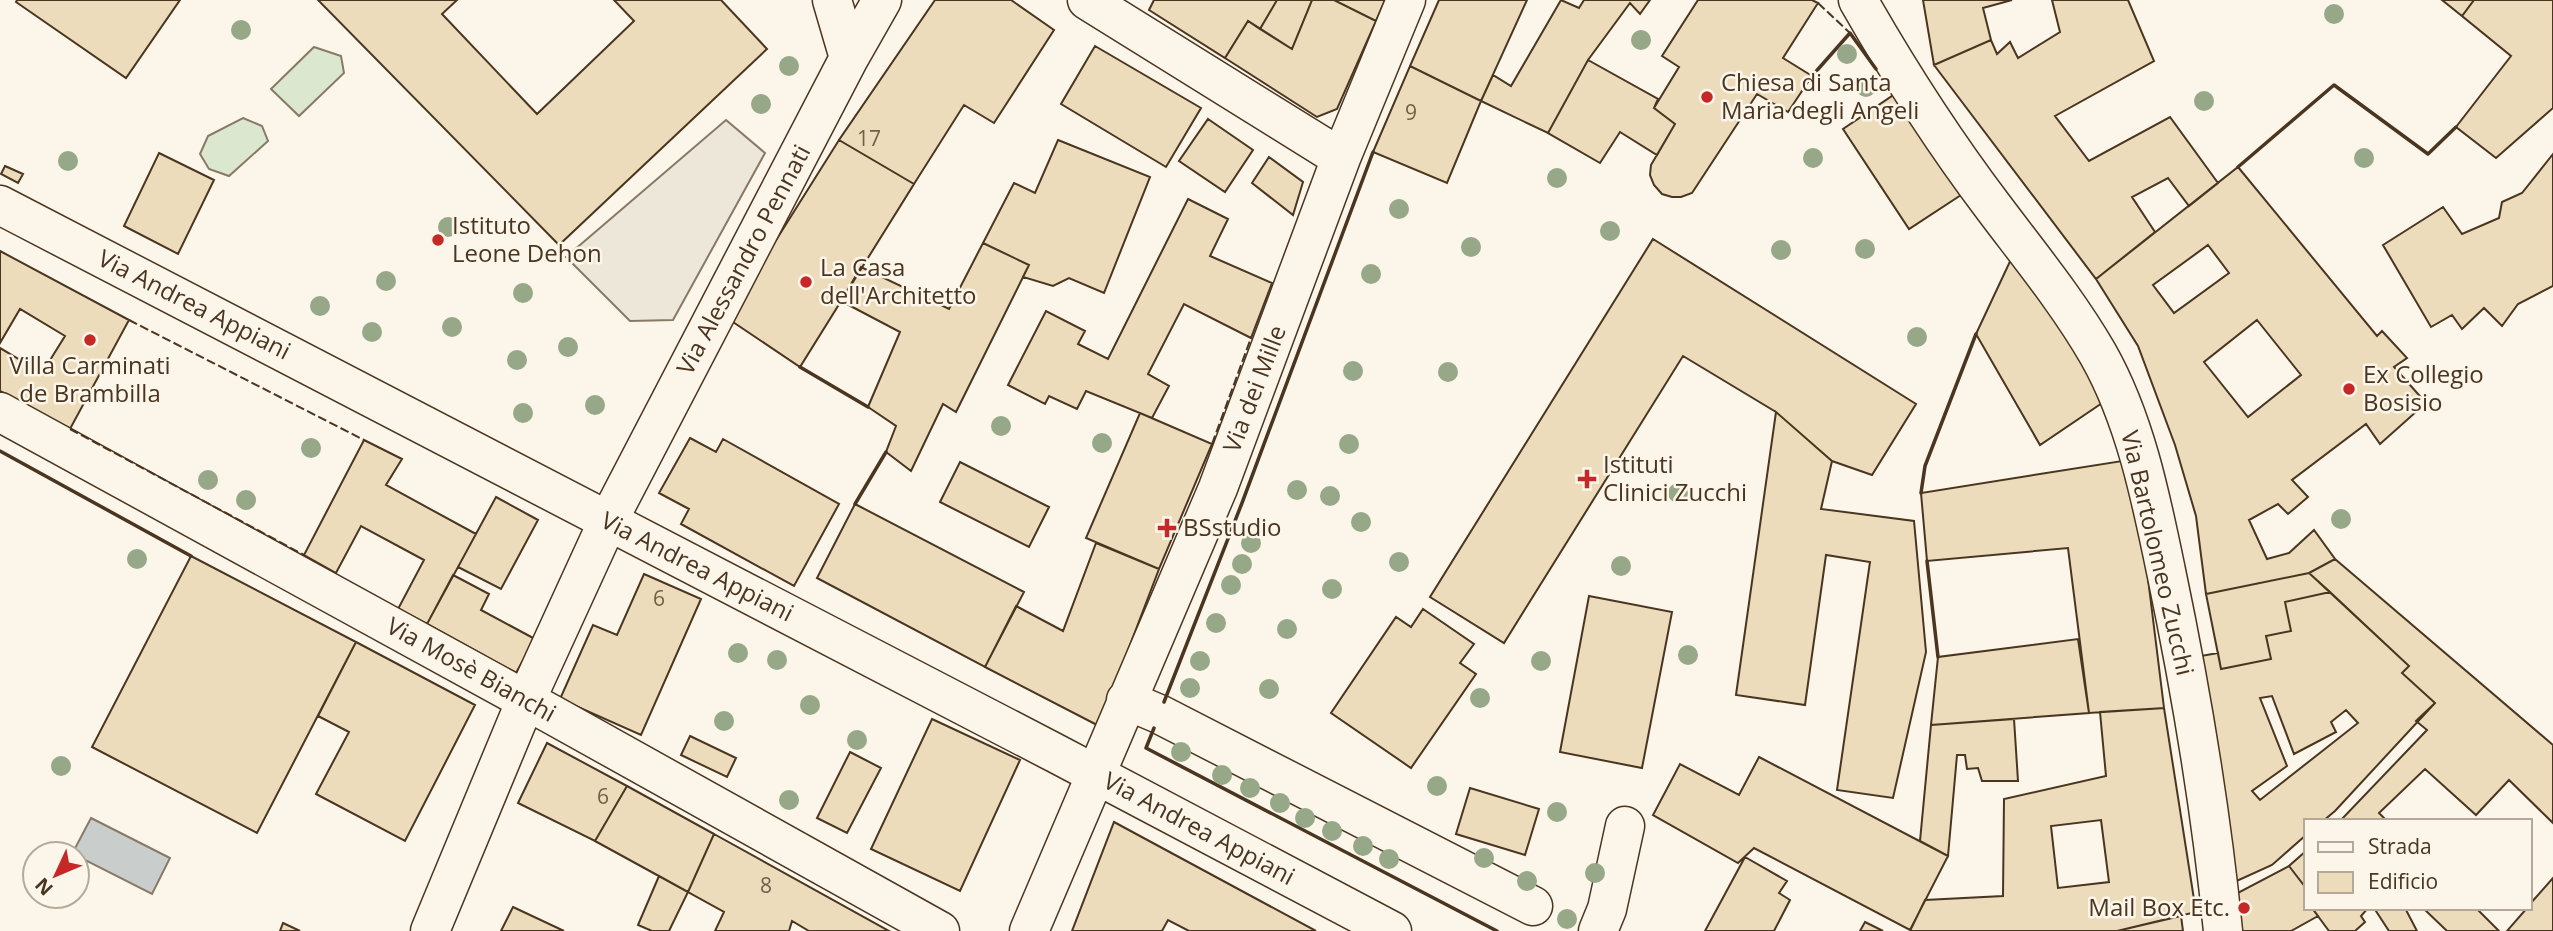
<svg xmlns="http://www.w3.org/2000/svg" width="2553" height="931" font-family="'Open Sans',sans-serif">
<style>
.green{fill:#dce7d0;stroke:#887966;stroke-width:2}
.parking{fill:#ede7d9;stroke:#887966;stroke-width:2}
.water{fill:#c9cecd;stroke:#887966;stroke-width:2}
.building{fill:#ecdcbc;stroke:#4a3520;stroke-width:2;fill-rule:evenodd}
.lines{fill:none;stroke-linecap:round;stroke-linejoin:round}
.minor-casing{stroke:#4a3520;stroke-width:41}
.minor{stroke:#fbf6e9;stroke-width:38}
.fence{stroke:#4a3520;stroke-width:2;stroke-dasharray:9 3.5;stroke-linecap:butt}
.wall{stroke:#4a3520;stroke-width:3.5}
.tree{fill:#96a887}
.poi-dot{fill:#c62828;stroke:#fbf6e9;stroke-width:2.5}
.labels{text-anchor:middle;stroke-width:5;stroke-linejoin:round;paint-order:stroke}
.number-label{font-size:21px;fill:#725f47}
.poi-label{font-size:24px;fill:#4a3520;stroke:#fbf6e9;text-anchor:start}
.street-label{font-size:24px;fill:#4a3520;stroke:#fbf6e9}
</style>
<rect width="100%" height="100%" fill="#fbf6e9"/>
<path class="green" d="M314,47L341,56L344,73L299,116L271,89Z
M243,118L262,126L268,141L229,176L209,169L200,154L208,136Z"/>
<path class="parking" d="M726,120L765,153L673,320L630,321L566,257Z"/>
<path class="water" d="M91,818L170,858L152,894L77,856V854H72Z"/>
<path class="building" d="M17,0H180L126,78L16,2Z
M318,0H457L442,14L537,114L634,21L614,0H721L767,49L559,245Z
M935,0H1011L1054,30L994,123L964,105L914,184L839,140Z
M1154,0H1277L1260,29L1248,21L1225,58L1149,10Z
M1277,0H1312L1292,49L1260,29Z
M1312,0H1334L1376,21L1337,109L1317,117L1225,58L1248,21L1292,49Z
M1334,0H1385L1376,21Z
M1439,0H1527L1481,101L1410,66Z
M1561,0L1579,8L1584,0H1650L1640,14L1630,3L1588,60L1548,133L1481,101L1493,75L1511,86Z
M1698,0H1812L1818,3L1783,58L1812,76L1788,112L1757,94L1692,193L1681,197H1672L1662,194L1654,185L1650,175L1651,165L1675,124L1654,108L1679,67L1662,56Z
M1923,0H2012L1983,8L1991,40L1934,65Z
M2052,0H2128L2154,61L2055,116L2089,161L2170,117L2218,183L2189,206L2168,178L2132,197L2155,232L2096,279L1934,65L1991,40L1997,54L2010,42L2018,58L2060,32Z
M2442,0H2474L2462,16Z
M2474,0H2553V108L2496,158L2456,127L2511,56L2462,16Z
M1095,46L1201,108L1166,167L1061,104Z
M1588,60L1658,99L1654,108L1675,124L1657,155L1620,132L1600,163L1548,133Z
M1410,66L1481,101L1447,183L1373,152Z
M1895,94L1961,195L1909,229L1843,129Z
M1208,119L1253,150L1225,192L1179,161Z
M839,140L914,184L800,367L727,318Z
M1058,140L1150,177L1104,293L1069,278L1053,286L1023,277L1029,265L983,243L1014,183L1035,193Z
M159,153L214,180L178,254L124,226Z
M2553,154V286L2518,304L2502,326L2484,308L2462,329L2452,315L2431,327L2383,245L2443,207L2462,234L2499,218L2502,202L2522,193Z
M1269,157L1303,182L1293,215L1252,183Z
M5,166L23,174L18,183L1,174Z
M2238,167L2377,336L2382,331L2407,358L2394,367L2426,403L2380,444L2366,424L2292,480L2308,497L2288,514L2278,504L2249,520L2267,559L2289,553L2314,530L2335,559L2309,573L2206,594L2196,516L2175,445L2138,346L2096,279ZM2208,245L2229,273L2174,313L2153,285ZM2257,320L2301,375L2248,417L2204,362Z
M1188,199L1228,219L1210,256L1272,283L1251,338L1184,304L1148,374L1169,386L1152,418L1086,391L1077,409L1049,396L1045,404L1008,385L1046,311L1085,331L1078,344L1108,359Z
M1653,239L1916,404L1872,475L1832,461L1776,412L1683,356L1504,643L1430,597Z
M983,243L1029,265L956,412L943,404L911,471L886,452L896,426L868,407L900,332L841,301L861,267L949,309Z
M0,251L129,320L70,429L0,391V348L42,373L65,336L20,309L0,343Z
M2013,255L2108,399L2040,445L1976,334Z
M1776,412L1832,461L1821,509L1914,521L1926,652L1893,798L1837,790L1870,562L1826,555L1805,705L1736,695Z
M1140,413L1212,444L1159,569L1086,538Z
M690,438L716,452L723,439L839,504L794,586L681,524L689,509L659,493Z
M364,440L402,459L386,485L476,534L427,624L398,609L424,560L361,526L336,573L304,555Z
M2122,461L2141,522L2164,708L2089,713L2068,548L1927,561L1921,493Z
M960,462L1049,507L1029,547L940,502Z
M496,497L538,520L501,589L458,567Z
M855,504L1024,592L985,667L817,578Z
M1096,543L1159,569L1099,726L985,667L1016,606L1063,631Z
M191,556L356,642L257,833L92,747Z
M2335,559L2553,745V823L2509,780L2476,815L2425,769L2379,813L2387,821H2340L2427,730L2416,721L2435,703L2402,673L2409,666L2309,573Z
M2309,573L2330,592L2285,602L2291,631L2266,636L2271,659L2221,669L2206,594Z
M644,574L701,599L641,735L560,699L593,625L617,635Z
M453,575L489,594L481,610L535,639L516,673L427,624Z
M2330,592L2409,666L2402,673L2435,703L2335,811L2323,821H2306V835L2272,865L2230,884L2201,656L2218,653L2221,669L2271,659L2266,636L2291,631L2285,602ZM2272,696L2294,754L2336,732L2331,722L2346,710L2358,723L2260,800L2252,791L2287,766L2260,698Z
M1589,596L1672,612L1642,768L1560,752Z
M1423,609L1474,644L1460,663L1476,674L1411,768L1331,713L1396,617L1411,627Z
M2078,639L2089,713L1931,725L1938,657Z
M356,642L475,705L405,841L316,794L349,732L318,716Z
M2164,708L2196,912L2117,931H1910L1925,900L2003,896L2004,799L2106,776L2100,712ZM2101,820L2109,882L2058,888L2051,826Z
M932,719L1020,760L960,891L871,849Z
M2014,719L2018,781H1982L1978,768L1967,769L1965,755H1957L1948,856L1920,841L1931,725Z
M690,736L736,758L727,777L681,755Z
M547,743L627,786L595,841L518,803Z
M850,752L881,768L847,833L817,818Z
M1759,757L1948,856L1910,930L1754,848L1738,863L1653,815L1680,764L1739,795Z
M627,786L714,834L688,892L595,841Z
M1470,788L1539,809L1525,855L1456,834Z
M1114,822L1316,931H1189L1168,920L1162,931H1072Z
M714,834L889,931H809L792,921L789,931H715L724,912L688,892Z
M2306,851V888L2289,866Z
M1745,857L1787,881L1779,893L1790,900L1774,931H1705Z
M2289,866L2306,888V908H2312L2318,916L2291,931H2236L2230,897Z
M659,876L688,892L669,931H652L638,925Z
M2553,878V931H2507L2527,908H2530V904Z
M513,907L564,931H501Z
M2312,908H2368L2361,916L2365,922L2355,931H2329Z
M2374,908H2405L2417,931H2389Z
M2423,908H2476L2499,931H2447Z
M2181,916L2183,931H2117Z
M1865,922L1883,931H1860Z
M283,923L300,931H280Z"/>
<g class="lines">
<g class="minor-casing">
<path id="minor" d="M832,0L849,58
M1087,0L1341,158
M1858,0C1899,72 1944,142 1994,208C2030,256 2068,302 2098,354C2135,419 2151,498 2166,571C2191,690 2211,810 2223,931
M0,205L1057,754L1392,931
M0,412L551,714L940,931
M1126,700L1159,714L1533,906
M430,931L526,700L608,521L849,58L882,0
M1029,931L1218,488L1341,158L1406,0
M1598,931L1607,909L1625,826"/>
</g>
<use href="#minor" class="minor"/>
<path class="fence" d="M1818,3L1850,33
M129,320L364,440
M70,429L304,555
M1212,444L1251,338"/>
<path class="wall" d="M1812,76L1850,33L1876,69
M2238,167L2334,85L2428,154L2456,127
M800,367L868,407
M0,451L191,556
M1921,493L1925,466L1976,334
M855,504L886,452
M1927,561L1938,657
M1164,702L1242,503L1373,152
M1154,728L1146,748L1497,931"/>
</g>
<g class="tree">
<circle cx="2334" cy="14" r="10"/>
<circle cx="241" cy="30" r="10"/>
<circle cx="1641" cy="40" r="10"/>
<circle cx="1847" cy="54" r="10"/>
<circle cx="789" cy="66" r="10"/>
<circle cx="1866" cy="87" r="10"/>
<circle cx="2204" cy="101" r="10"/>
<circle cx="761" cy="104" r="10"/>
<circle cx="1813" cy="158" r="10"/>
<circle cx="2364" cy="158" r="10"/>
<circle cx="68" cy="161" r="10"/>
<circle cx="1557" cy="178" r="10"/>
<circle cx="1399" cy="209" r="10"/>
<circle cx="448" cy="227" r="10"/>
<circle cx="1610" cy="231" r="10"/>
<circle cx="1471" cy="247" r="10"/>
<circle cx="1865" cy="249" r="10"/>
<circle cx="1781" cy="250" r="10"/>
<circle cx="1371" cy="274" r="10"/>
<circle cx="386" cy="281" r="10"/>
<circle cx="523" cy="293" r="10"/>
<circle cx="320" cy="306" r="10"/>
<circle cx="452" cy="327" r="10"/>
<circle cx="372" cy="332" r="10"/>
<circle cx="1917" cy="337" r="10"/>
<circle cx="568" cy="347" r="10"/>
<circle cx="517" cy="360" r="10"/>
<circle cx="1353" cy="371" r="10"/>
<circle cx="1448" cy="372" r="10"/>
<circle cx="595" cy="405" r="10"/>
<circle cx="523" cy="413" r="10"/>
<circle cx="1001" cy="426" r="10"/>
<circle cx="1102" cy="443" r="10"/>
<circle cx="1349" cy="444" r="10"/>
<circle cx="311" cy="448" r="10"/>
<circle cx="208" cy="480" r="10"/>
<circle cx="1297" cy="490" r="10"/>
<circle cx="1678" cy="493" r="10"/>
<circle cx="1330" cy="496" r="10"/>
<circle cx="246" cy="500" r="10"/>
<circle cx="2341" cy="519" r="10"/>
<circle cx="1361" cy="522" r="10"/>
<circle cx="1251" cy="543" r="10"/>
<circle cx="137" cy="559" r="10"/>
<circle cx="1399" cy="562" r="10"/>
<circle cx="1242" cy="564" r="10"/>
<circle cx="1621" cy="566" r="10"/>
<circle cx="1231" cy="585" r="10"/>
<circle cx="1332" cy="589" r="10"/>
<circle cx="1216" cy="623" r="10"/>
<circle cx="1287" cy="629" r="10"/>
<circle cx="738" cy="653" r="10"/>
<circle cx="1688" cy="655" r="10"/>
<circle cx="777" cy="660" r="10"/>
<circle cx="1200" cy="661" r="10"/>
<circle cx="1541" cy="661" r="10"/>
<circle cx="1190" cy="688" r="10"/>
<circle cx="1269" cy="689" r="10"/>
<circle cx="1480" cy="698" r="10"/>
<circle cx="810" cy="705" r="10"/>
<circle cx="724" cy="721" r="10"/>
<circle cx="857" cy="740" r="10"/>
<circle cx="1181" cy="752" r="10"/>
<circle cx="61" cy="766" r="10"/>
<circle cx="1222" cy="775" r="10"/>
<circle cx="1437" cy="786" r="10"/>
<circle cx="1250" cy="788" r="10"/>
<circle cx="789" cy="800" r="10"/>
<circle cx="1280" cy="803" r="10"/>
<circle cx="1557" cy="812" r="10"/>
<circle cx="1305" cy="818" r="10"/>
<circle cx="1332" cy="831" r="10"/>
<circle cx="1363" cy="846" r="10"/>
<circle cx="1484" cy="858" r="10"/>
<circle cx="1389" cy="859" r="10"/>
<circle cx="1595" cy="873" r="10"/>
<circle cx="1527" cy="881" r="10"/>
<circle cx="1567" cy="919" r="10"/>
</g>
<g class="poi-dot">
<circle cx="1707" cy="97" r="7"/>
<circle cx="438" cy="240" r="7"/>
<circle cx="806" cy="282" r="7"/>
<circle cx="90" cy="340" r="7"/>
<circle cx="2349" cy="389" r="7"/>
<path d="M1583.5 468.5h7v7h7v7h-7v7h-7v-7h-7v-7h7z"/>
<path d="M1163.5 517.5h7v7h7v7h-7v7h-7v-7h-7v-7h7z"/>
<circle cx="2244" cy="908" r="7"/>
</g>
<g class="labels">
<g class="number-label">
<text x="1411" y="120">9</text>
<text x="869" y="146">17</text>
<text x="659" y="606">6</text>
<text x="603" y="804">6</text>
<text x="766" y="893">8</text>
</g>
<g class="poi-label">
<text x="1721" y="91">Chiesa di Santa<tspan x="1721" dy="28">Maria degli Angeli</tspan></text>
<text x="452" y="234">Istituto<tspan x="452" dy="28">Leone Dehon</tspan></text>
<text x="820" y="276">La Casa<tspan x="820" dy="28">dell'Architetto</tspan></text>
<text x="90" y="374" text-anchor="middle">Villa Carminati<tspan x="90" dy="28">de Brambilla</tspan></text>
<text x="2363" y="383">Ex Collegio<tspan x="2363" dy="28">Bosisio</tspan></text>
<text x="1603" y="473">Istituti<tspan x="1603" dy="28">Clinici Zucchi</tspan></text>
<text x="1183" y="536">BSstudio</text>
<text x="2230" y="916" text-anchor="end">Mail Box Etc.</text>
</g>
<g class="street-label">
<text transform="translate(744 260) rotate(-62)" y="8">Via Alessandro Pennati</text>
<text transform="translate(194 305) rotate(27)" y="8">Via Andrea Appiani</text>
<text transform="translate(1255 389) rotate(-69)" y="8">Via dei Mille</text>
<text transform="translate(2157 553) rotate(77)" y="8">Via Bartolomeo Zucchi</text>
<text transform="translate(697 567) rotate(27)" y="8">Via Andrea Appiani</text>
<text transform="translate(471 670) rotate(29)" y="8">Via Mosè Bianchi</text>
<text transform="translate(1199 829) rotate(28)" y="8">Via Andrea Appiani</text>
</g>
</g>
<rect x="2304" y="819" width="228" height="91" fill="#fbf6e9" stroke="#b4a999" stroke-width="2"/>
<rect x="2318" y="842" width="35" height="10" fill="#fbf6e9" stroke="#b4a999" stroke-width="2"/>
<text x="2368" y="854" font-size="21" fill="#4a3520">Strada</text>
<rect x="2318" y="872" width="35" height="21" fill="#ecdcbc" stroke="#b4a999" stroke-width="2"/>
<text x="2368" y="889" font-size="21" fill="#4a3520">Edificio</text>
<g transform="translate(56 875) rotate(226)"><circle r="33" fill="#fbf6e9" stroke="#b4a999" stroke-width="2"/>
<path d="M0-5L12 26L0 18L-12 26Z" fill="#c62828"/>
<text y="-10" font-size="19" font-weight="bold" text-anchor="middle" fill="#4a3520">N</text>
</g>
</svg>
